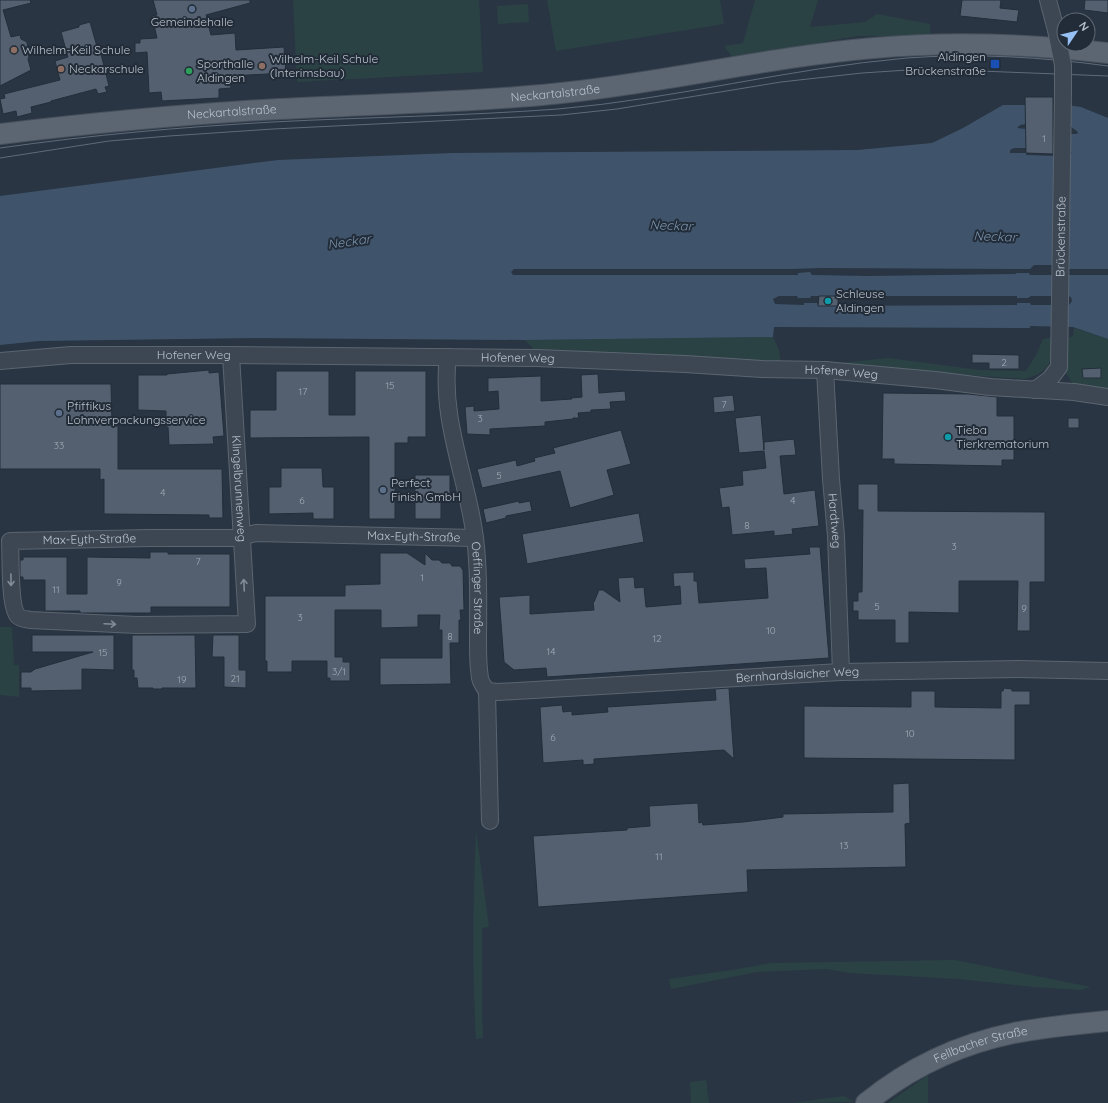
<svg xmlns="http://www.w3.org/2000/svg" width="1108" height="1103" font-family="Quicksand,sans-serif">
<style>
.green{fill:#2b4244}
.water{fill:#3f546b;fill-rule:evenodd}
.building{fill:#546070;stroke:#242e3a}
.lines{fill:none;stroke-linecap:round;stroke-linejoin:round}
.minor-casing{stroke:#5b6570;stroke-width:18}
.major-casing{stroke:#47505c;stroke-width:22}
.minor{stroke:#3d4753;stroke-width:16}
.major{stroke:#5b6672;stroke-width:20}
.tram{stroke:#5f6b79;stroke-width:1}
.minor-bridge-casing{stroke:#5b6570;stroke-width:18;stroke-linecap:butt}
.minor-bridge{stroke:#3d4753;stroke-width:16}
.oneway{stroke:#828b96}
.service-dot{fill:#5c6f8a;stroke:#222c38;stroke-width:1.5}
.education-dot{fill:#8d6e63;stroke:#222c38;stroke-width:1.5}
.transit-dot{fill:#1a4fb4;stroke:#222c38;stroke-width:1.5}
.leisure-dot{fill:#2e9e5b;stroke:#222c38;stroke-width:1.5}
.culture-dot{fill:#0f9aa8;stroke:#222c38;stroke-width:1.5}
.labels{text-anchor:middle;stroke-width:4;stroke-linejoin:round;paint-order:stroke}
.number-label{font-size:10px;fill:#a0aab5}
.poi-label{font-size:12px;fill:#bac2cc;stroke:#222c38;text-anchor:start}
.street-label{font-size:12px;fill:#bac2cc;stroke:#222c38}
.water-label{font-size:13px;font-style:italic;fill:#7c94ad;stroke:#222c38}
</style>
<rect width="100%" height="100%" fill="#293543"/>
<path class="green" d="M293,0H479L483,72L297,82Z
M547,0H720L724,24L556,51Z
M755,0H818L810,27L865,22L877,14L930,24V36H858L828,41L735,61L724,46L743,43Z
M528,4L529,22L498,24L497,6Z
M1074,328L1108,339V388L1074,386L1066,373L1065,339L1073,336Z
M773,337L779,350L781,363L536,352L525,340Z
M1053,337C1052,363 1051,371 1025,379L841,367V363L888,358L980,370L1026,371L1036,355L1043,339Z
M12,627L14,665H19V697L0,695V627Z
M476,830L489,927L482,928V1009L483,1038L476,1039C472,969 473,900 476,830Z
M955,960L1091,987L1080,990L1034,987L959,979L850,973L827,969L757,972L671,989L669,979L732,970L771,963Z
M928,1075V1103H888Z
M706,1080L709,1103H691L690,1082Z
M844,1096L854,1102L793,1103Z"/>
<path class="water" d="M1061,104L1081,107L1108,118V269H1063L1053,265H1034L1030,269L821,268L790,269H514L511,272L513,275H798V273L810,272L812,275L868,276L1015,274L1017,273H1029L1030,275H1108V339L1073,327L1030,326V328L774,327L773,337L525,340L255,338L39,341L0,345V196L278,160L452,153L858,150L932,143L963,128L1003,105H1025L1026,124L1020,125L1017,128L1026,129V148H1014L1010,150V153H1026V155L1055,156L1073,153L1061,150V134H1077L1078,132L1070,126ZM779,296H797L798,298H810L811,296H1017V298H1028L1031,296H1067L1071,297L1072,301L1069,305H1031L1030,303H1017V305L818,306L817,303H804V305L775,304L773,299Z"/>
<path class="building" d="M0,0H30L31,3L3,10L11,37L20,35L21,39L27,42L29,57L28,59L31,70L0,86Z
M153,0H250V3L206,15L211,35L235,33L236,50L284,47L286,73L230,76L231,88L219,89V98L162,101L161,92L149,93L147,52L135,53V43H140V39L157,38L152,16L157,15Z
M962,0H1001L1000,8L1019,10L1017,22L960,16Z
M1085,0H1108V13L1084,10Z
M90,22L98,50H100L109,86L105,87L107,92L98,94L96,89L51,101V102L31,107L32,113L17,117L16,111L3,114L0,99L5,98L4,94L60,80L55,61L68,57L61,32L79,27V25Z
M1025,97H1053V154L1026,153Z
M819,296H838V306H818Z
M972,354L1019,355V369H989V363H972Z
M1101,368V378H1083L1082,369Z
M209,370V373L219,372L224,436L213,437L214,444L169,445L168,427H166V411L138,410V375H167V374Z
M276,371H329V415H355V371H426V437H408V443H395V519H369V437L250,438V410H276Z
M598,374L599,393L625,391L626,401L610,402L611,409L591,410V412L578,413L579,418H573V419L545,422V426L490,429V435L467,434L465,407L474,406V411L499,409L498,391L488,392V378L541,376V401L572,399L571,398L582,397L581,375Z
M0,384H111L112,426H118V469H222L223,518H209V515L104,514V479L100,480V469H0Z
M883,393L968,394L997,397V416H1014V460H1002V466L894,464V459H882Z
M733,395L735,411L714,413L713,397Z
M761,415L764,450V442L794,439L796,455L780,456L784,494L815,490L819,526L792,529L793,534L774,536V531L732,535L729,507L722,508L719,488L743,485L742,471L766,468L764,451L739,453L735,418Z
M1068,418H1079V428H1068Z
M621,430L631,464L607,470L614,495L570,508L560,471L482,488L477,469L516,460L517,466L535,461L534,458L555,453L553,448Z
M281,468H322L323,487H334V519H313V513L269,514V487H281Z
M415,475H450V501H441V519H415Z
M858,484H878V511L1045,512V582H1030V631H1017L1018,581H959V613L909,612V643H895V620H858V611H853V601H858V592H862L863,510H858Z
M519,501V503L530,501L532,511L506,516V518L486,523L483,509Z
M639,513L644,542L527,564L522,534Z
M809,547H820L829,658L547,677L546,668L514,670L504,662L499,597L530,595V614L594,610L593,602H594L599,590H603L620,602L618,578L634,577L635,588L644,587L646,607L681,604L680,586L674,587L673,573L694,572V581H697L699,603L768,598L766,568L745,569L744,559L810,554Z
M150,552H168V554H230V607H151V613H80V611H45V580H23V577H20V560H23V557H67V594H87V557L150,558Z
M380,553H407L425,565V553L432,560H439L442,563H450L452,566H460L463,570L464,610H460L461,620H459V643H450L451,684L380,685V658H442V630H439L440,615H418V627L381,628V610H335V657H343V662H350V681H330V678H327V661H292V672H267V661H265V596H345V585L380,584Z
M32,635H114V670L82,669V690L31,691V688H21V672H31L35,669L93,652H32Z
M132,635H195L196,688H162V689H153V688H138L137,678H134V670H132Z
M213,635H239V670H246V688L224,687V657H212Z
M729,688L734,759L724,750L594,759V764L583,765V760L543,763L540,707L562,705L563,712L572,711V715L608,712L607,707L716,700L715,689Z
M1004,688L1012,689V691H1030V705H1015V760L804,758V706L911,707V691H935V707L1001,708V691H1003Z
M909,783L910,823L905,824L906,867L747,870L748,892L538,907L533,836L627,830V828L650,826L649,806L698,803L699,823L702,822L703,825L743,822L783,817V814L893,812V784Z"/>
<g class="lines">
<g class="minor-casing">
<g id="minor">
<path d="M1048,0L1056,30"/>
<path id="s1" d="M231,355C237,444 241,534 247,624L137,625L30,620C25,619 21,619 18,616C9,607 11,555 10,541L150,538H235L256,533L475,538"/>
<path id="s2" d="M448,357C439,426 474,491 477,560C479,587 478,614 478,642C478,653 478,666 480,678C481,683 484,687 487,691L490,821"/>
<path id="s3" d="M0,361L71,355H231L537,358L685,364L762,369L825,370L935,380L990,387L1074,392L1108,397"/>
<path id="s4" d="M825,370L831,479L836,536L841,672"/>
<path id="s5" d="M1035,390L1050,379L1059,367L1063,93"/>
<path id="s6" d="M487,691L498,692L841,672L1018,669L1108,671"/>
</g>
</g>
<g class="major-casing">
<g id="major">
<path id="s7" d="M0,134C93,123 185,114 279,109C370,104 461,103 552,94C660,84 766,57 874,48C953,41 1029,44 1108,53"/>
<path id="s8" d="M866,1103C909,1068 960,1044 1014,1033C1045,1027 1077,1024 1108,1021"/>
</g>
</g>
<use href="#minor" class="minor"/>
<use href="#major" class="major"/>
<path class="tram" d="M0,148C91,135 182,127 273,122C368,117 463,116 558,109C675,99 790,68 907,58C974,53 1042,57 1108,66
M0,158L109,141L169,136L273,129L561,115L617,109L781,82L862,73L908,70H954L1108,76"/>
<g class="minor-bridge-casing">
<path id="minor-bridge" d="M1056,30L1063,65V93"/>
</g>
<use href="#minor-bridge" class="minor-bridge"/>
</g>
<defs><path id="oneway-shaft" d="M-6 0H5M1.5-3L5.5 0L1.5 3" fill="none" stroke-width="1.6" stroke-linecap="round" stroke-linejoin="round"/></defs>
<g class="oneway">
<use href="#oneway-shaft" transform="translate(11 580) rotate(89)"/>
<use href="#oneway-shaft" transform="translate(244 585) rotate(-93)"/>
<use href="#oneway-shaft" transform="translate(110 624) rotate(3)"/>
</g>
<g class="service-dot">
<circle cx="192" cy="9" r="4"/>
<circle cx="59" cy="413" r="4"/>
<circle cx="383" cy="490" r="4"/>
</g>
<g class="education-dot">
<circle cx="14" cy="50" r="4"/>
<circle cx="262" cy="66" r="4"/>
<circle cx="61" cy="69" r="4"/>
</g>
<rect class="transit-dot" x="990" y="59" width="10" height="10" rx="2"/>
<circle class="leisure-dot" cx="189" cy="71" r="4"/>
<g class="culture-dot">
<circle cx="828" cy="301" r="4"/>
<circle cx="948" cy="437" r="4"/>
</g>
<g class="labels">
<g class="number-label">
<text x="1044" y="142">1</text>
<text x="1004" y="366">2</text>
<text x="390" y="389">15</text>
<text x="303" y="395">17</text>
<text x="724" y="408">7</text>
<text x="480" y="422">3</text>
<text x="59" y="449">33</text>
<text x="499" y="479">5</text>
<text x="163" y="496">4</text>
<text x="302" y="504">6</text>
<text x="793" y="504">4</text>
<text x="747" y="529">8</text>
<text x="954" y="550">3</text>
<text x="198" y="565">7</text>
<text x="422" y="581">1</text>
<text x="119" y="586">9</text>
<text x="56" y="593">11</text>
<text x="877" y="610">5</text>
<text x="1024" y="612">9</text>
<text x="300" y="621">3</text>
<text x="771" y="634">10</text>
<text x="450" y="640">8</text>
<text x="657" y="642">12</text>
<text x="551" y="655">14</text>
<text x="103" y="656">15</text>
<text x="339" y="675">3/1</text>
<text x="235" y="682">21</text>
<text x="182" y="683">19</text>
<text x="910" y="737">10</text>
<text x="553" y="741">6</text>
<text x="844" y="849">13</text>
<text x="659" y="860">11</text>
</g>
<g class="poi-label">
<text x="192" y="26" text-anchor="middle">Gemeindehalle</text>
<text x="22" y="54">Wilhelm-Keil Schule</text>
<text x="986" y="61" text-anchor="end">Aldingen<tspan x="986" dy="14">Brückenstraße</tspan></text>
<text x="270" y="63">Wilhelm-Keil Schule<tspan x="270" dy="14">(Interimsbau)</tspan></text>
<text x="197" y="68">Sporthalle<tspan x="197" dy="14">Aldingen</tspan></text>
<text x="69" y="73">Neckarschule</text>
<text x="836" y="298">Schleuse<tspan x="836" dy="14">Aldingen</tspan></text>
<text x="67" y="410">Pfiffikus<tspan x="67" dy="14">Lohnverpackungsservice</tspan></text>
<text x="956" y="434">Tieba<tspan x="956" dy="14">Tierkrematorium</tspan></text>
<text x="391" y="487">Perfect<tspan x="391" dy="14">Finish GmbH</tspan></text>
</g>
<g class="street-label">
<text dy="4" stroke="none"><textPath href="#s7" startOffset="557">Neckartalstraße</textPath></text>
<text dy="4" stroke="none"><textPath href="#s7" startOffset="233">Neckartalstraße</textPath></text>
<text dy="4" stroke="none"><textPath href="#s5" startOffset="164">Brückenstraße</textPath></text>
<text dy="4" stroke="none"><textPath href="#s3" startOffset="194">Hofener Weg</textPath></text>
<text dy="4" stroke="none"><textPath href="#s3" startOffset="518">Hofener Weg</textPath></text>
<text dy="4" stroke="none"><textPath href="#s3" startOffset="842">Hofener Weg</textPath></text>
<text dy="4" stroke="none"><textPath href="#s1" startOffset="134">Klingelbrunnenweg</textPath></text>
<text dy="4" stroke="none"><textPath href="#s4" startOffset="151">Hardtweg</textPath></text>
<text dy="4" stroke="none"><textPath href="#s1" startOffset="980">Max-Eyth-Straße</textPath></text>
<text dy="4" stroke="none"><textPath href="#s1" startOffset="655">Max-Eyth-Straße</textPath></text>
<text dy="4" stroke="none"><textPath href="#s2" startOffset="234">Oeffinger Straße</textPath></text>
<text dy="4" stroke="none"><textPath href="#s6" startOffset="311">Bernhardslaicher Weg</textPath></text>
<text dy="4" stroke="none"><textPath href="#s8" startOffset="130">Fellbacher Straße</textPath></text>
</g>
<g class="water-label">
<text transform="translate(671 225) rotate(2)" y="5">Neckar</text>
<text transform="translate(995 236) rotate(2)" y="5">Neckar</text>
<text transform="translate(349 241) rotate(-8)" y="5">Neckar</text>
</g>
</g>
<g transform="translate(1076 32) rotate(55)"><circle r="19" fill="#222c38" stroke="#5f6873"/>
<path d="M0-3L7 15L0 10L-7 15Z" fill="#97c0f4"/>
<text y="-6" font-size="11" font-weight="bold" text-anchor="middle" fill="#bac2cc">N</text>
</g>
</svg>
